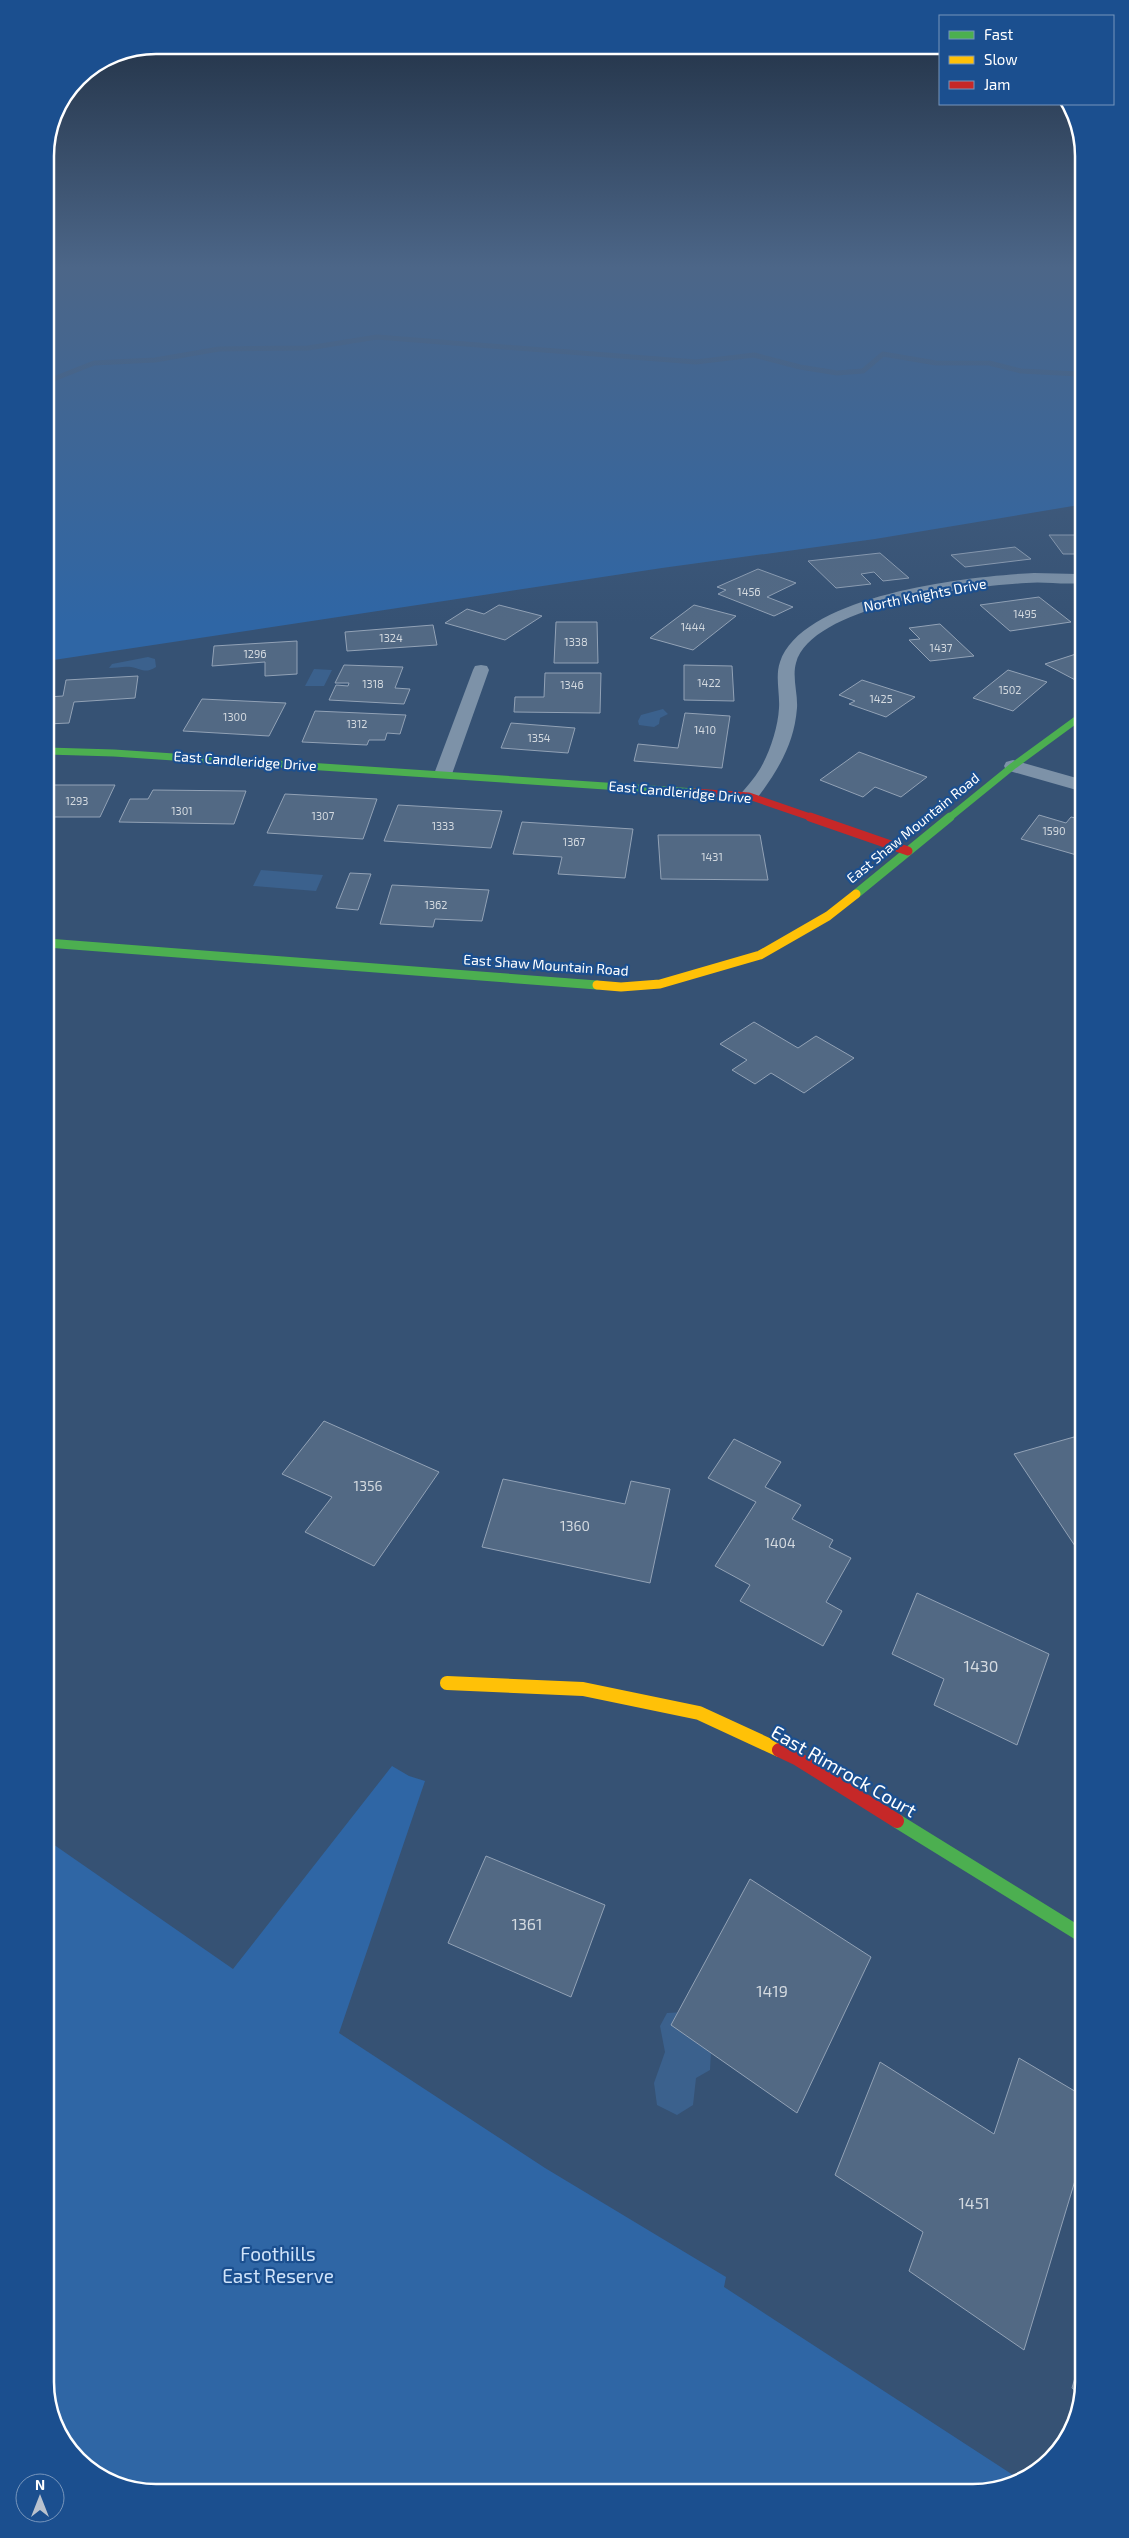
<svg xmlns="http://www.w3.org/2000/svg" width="1129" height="2538" font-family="'Exo 2',sans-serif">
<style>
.green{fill:#2f66a5}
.water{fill:#3b618d}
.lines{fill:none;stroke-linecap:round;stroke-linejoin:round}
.stream{stroke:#3b618d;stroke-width:5}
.building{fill:#526984;stroke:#92a2b6}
.street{fill:#7d92a8;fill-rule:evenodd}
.fast-far2{stroke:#4caf50;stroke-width:7}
.fast-far1{stroke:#4caf50;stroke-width:9}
.fast{stroke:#4caf50;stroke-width:14}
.slow-far1{stroke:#ffc107;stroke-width:9}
.slow{stroke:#ffc107;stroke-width:14}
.jam-far2{stroke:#c62828;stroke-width:7}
.jam-far1{stroke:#c62828;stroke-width:9}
.jam{stroke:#c62828;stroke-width:14}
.labels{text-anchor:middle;stroke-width:4.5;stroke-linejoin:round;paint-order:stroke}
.far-number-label{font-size:11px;fill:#d4dae0}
.far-street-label{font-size:14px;fill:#fff;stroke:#1b4f8f}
.number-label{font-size:14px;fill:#d4dae0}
.near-number-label{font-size:16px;fill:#d4dae0}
.near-street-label{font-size:19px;fill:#fff;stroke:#1b4f8f}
.near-park-label{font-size:19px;fill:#cfe3fa;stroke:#1b4f8f}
.rim{fill:none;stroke:#fff;stroke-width:2.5}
</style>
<rect width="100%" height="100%" fill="#365274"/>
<path class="green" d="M46,266H1078L1079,505L875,539L662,568L47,661Z
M392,1766L409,1776L425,1781L339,2033L545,2168L726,2277L724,2287L1019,2479L1009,2487L148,2493L89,2470L51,2418L50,1842L233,1969Z"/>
<path class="water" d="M148,657L155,659L156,667C145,674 142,669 131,667C124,666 116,668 109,668L112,664Z
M314,669L332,670L324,686H305Z
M663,709L668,714L660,718L659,724L654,727L639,725L638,721L641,715Z
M261,870L323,875L316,891L253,886Z
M686,2012L711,2052L710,2070L696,2078L693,2105L677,2115L657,2105L654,2083L665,2052L660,2026L667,2013Z"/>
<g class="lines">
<path class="stream" d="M46,382L94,363L155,360L219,349L308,348L377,337L696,362L754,355L800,367L837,373L863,371L883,354L936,363H989L1021,371L1079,374"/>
</g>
<path class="building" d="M1049,535H1079V554H1063Z
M1015,547L1031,559L965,567L951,555Z
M880,553L909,578L883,581L874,572L861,574L871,584L836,588L808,561Z
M758,569L796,583L767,597L793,607L774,616L718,594L726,590L717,587Z
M1039,597L1071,622L1010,631L980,605Z
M499,605L542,616L505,640L445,623L467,609L484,614Z
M694,605L736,616L693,650L650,638Z
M556,622H597L598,663H554Z
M940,624L974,656L930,661L909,640L920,639L909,628Z
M433,625L437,645L347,651L345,632Z
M297,641V674L265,676V662L212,666L214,646Z
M1079,653V682L1045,664Z
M344,665L403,667L395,688L410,689L404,704L329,700L336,685L348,686L349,683H335Z
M684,665L732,666L734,701L684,700Z
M1008,670L1047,682L1013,711L973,698Z
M545,673H601L600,713L514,712L515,697H544Z
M138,676L135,698L74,702L69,723L47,724V697L63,696L66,680Z
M862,680L915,697L886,717L849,704L855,701L839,695Z
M202,699L286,703L269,736L183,731Z
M315,711L406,715L400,734L387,733L385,740H369L367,745L302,742Z
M685,713L730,716L722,768L634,761L638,744L678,748Z
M511,723L575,728L568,753L501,748Z
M859,752L927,777L901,797L875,787L863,797L820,780Z
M47,785H115L100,817H47Z
M153,790L246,791L234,824L119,822L130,799H148Z
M285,794L377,799L363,839L267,833Z
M398,805L502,811L491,848L384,841Z
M1039,815L1066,823L1071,817L1080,819V856L1021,839Z
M522,822L633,829L625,878L558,874L562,857L513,854Z
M658,835H760L768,880L661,879Z
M350,873L371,874L358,910L336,908Z
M392,885L489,890L482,921L435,919L433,927L380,924Z
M754,1022L798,1048L816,1036L854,1058L804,1093L771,1073L755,1084L732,1070L747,1060L720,1044Z
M324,1421L439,1472L374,1566L305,1532L332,1497L282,1474Z
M1081,1435L1082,1555H1081L1014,1454Z
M734,1439L781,1462L765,1487L801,1505L792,1519L833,1540L829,1547L851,1558L826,1602L842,1611L823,1646L740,1601L750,1585L715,1566L756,1502L708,1478Z
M503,1479L625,1504L631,1481L670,1489L650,1583L482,1547Z
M917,1593L1049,1654L1017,1745L934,1705L944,1679L892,1654Z
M486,1856L605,1905L571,1997L448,1943Z
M750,1879L871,1957L797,2113L671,2025Z
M1019,2058L1083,2096V2154L1024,2350L909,2271L923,2232L835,2175L880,2062L994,2134Z
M1084,2346V2382L1080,2394L1072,2388Z"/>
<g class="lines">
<path class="street" d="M1034,573L1077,574L1079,575V583C1062,585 1044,581 1026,583C973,586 813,604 796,663C792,677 798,694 797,708C794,746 777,771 756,800H742L739,796C746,787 754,779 760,769C770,752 778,727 779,708C780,693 775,676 780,662C803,594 971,576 1034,573Z
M481,665L487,666L489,670L452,774L450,778H436L434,774L473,670L475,666Z
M1013,760L1080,779V791L1006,770L1004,766L1006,762Z"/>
<path class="fast-far2" d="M47,751L114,753L695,792
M949,818L1013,766L1080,717"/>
<path class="fast-far1" d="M856,894L950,817
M47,943L597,985"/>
<path class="fast" d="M897,1821L1083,1936"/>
<path class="slow-far1" d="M597,985L621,987L660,984L760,955L828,916L856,894"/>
<path class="slow" d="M447,1683L583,1689L699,1713L779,1750"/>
<path class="jam-far2" d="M695,792L749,796L813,818"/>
<path class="jam-far1" d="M810,817L908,851"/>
<path class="jam" d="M779,1750L798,1759L897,1821"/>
</g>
<linearGradient id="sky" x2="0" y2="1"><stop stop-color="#1e2d40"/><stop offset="0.43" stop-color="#4c6688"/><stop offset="1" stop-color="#4c6688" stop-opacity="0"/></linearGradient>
<rect width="1129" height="622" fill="url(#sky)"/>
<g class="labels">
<g class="far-number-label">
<text x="749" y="596">1456</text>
<text x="1025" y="618">1495</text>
<text x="693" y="631">1444</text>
<text x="391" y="642">1324</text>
<text x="576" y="646">1338</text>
<text x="941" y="652">1437</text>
<text x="255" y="658">1296</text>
<text x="709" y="687">1422</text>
<text x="373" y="688">1318</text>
<text x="572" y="689">1346</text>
<text x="1010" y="694">1502</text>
<text x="881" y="703">1425</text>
<text x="235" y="721">1300</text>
<text x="357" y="728">1312</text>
<text x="705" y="734">1410</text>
<text x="539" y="742">1354</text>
<text x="77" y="805">1293</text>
<text x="182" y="815">1301</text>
<text x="323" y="820">1307</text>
<text x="443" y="830">1333</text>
<text x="1054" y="835">1590</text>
<text x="574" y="846">1367</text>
<text x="712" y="861">1431</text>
<text x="436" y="909">1362</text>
</g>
<g class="far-street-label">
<text transform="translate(925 595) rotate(-11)" y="5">North Knights Drive</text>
<text transform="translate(245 761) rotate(4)" y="5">East Candleridge Drive</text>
<text transform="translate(680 792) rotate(5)" y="5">East Candleridge Drive</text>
<text transform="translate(913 828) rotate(-39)" y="5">East Shaw Mountain Road</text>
<text transform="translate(546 965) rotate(4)" y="5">East Shaw Mountain Road</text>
</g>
<g class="number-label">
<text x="368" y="1491">1356</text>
<text x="575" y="1531">1360</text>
<text x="780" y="1548">1404</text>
</g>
<g class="near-number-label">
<text x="981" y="1672">1430</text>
<text x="527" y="1930">1361</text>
<text x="772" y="1997">1419</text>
<text x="974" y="2209">1451</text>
</g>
<g class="near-street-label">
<text transform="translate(844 1771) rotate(30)" y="7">East Rimrock Court</text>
</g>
<g class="near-park-label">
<text x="278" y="2261">Foothills<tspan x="278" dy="22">East Reserve</tspan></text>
</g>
</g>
<path d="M0 0H1129V2538H0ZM156 54H973A102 102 0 0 1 1075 156V2382A102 102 0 0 1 973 2484H156A102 102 0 0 1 54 2382V156A102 102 0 0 1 156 54Z" fill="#1b4f8f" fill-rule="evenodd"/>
<path class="rim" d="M156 54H973A102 102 0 0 1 1075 156V2382A102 102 0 0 1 973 2484H156A102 102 0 0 1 54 2382V156A102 102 0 0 1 156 54Z"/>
<rect x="939" y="15" width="175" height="90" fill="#1b4f8f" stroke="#7695bc"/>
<rect x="949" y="31" width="25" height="8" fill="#4caf50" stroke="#7695bc"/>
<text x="984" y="40" font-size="15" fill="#ffffff">Fast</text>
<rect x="949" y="56" width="25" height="8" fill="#ffc107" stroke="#7695bc"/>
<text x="984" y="65" font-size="15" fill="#ffffff">Slow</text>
<rect x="949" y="81" width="25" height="8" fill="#c62828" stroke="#7695bc"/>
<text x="984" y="90" font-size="15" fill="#ffffff">Jam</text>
<g transform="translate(40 2498)"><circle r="24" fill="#1b4f8f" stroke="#7695bc"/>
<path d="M0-4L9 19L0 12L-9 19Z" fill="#b9c2ce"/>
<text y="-8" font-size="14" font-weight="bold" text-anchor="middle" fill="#ffffff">N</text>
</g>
</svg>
